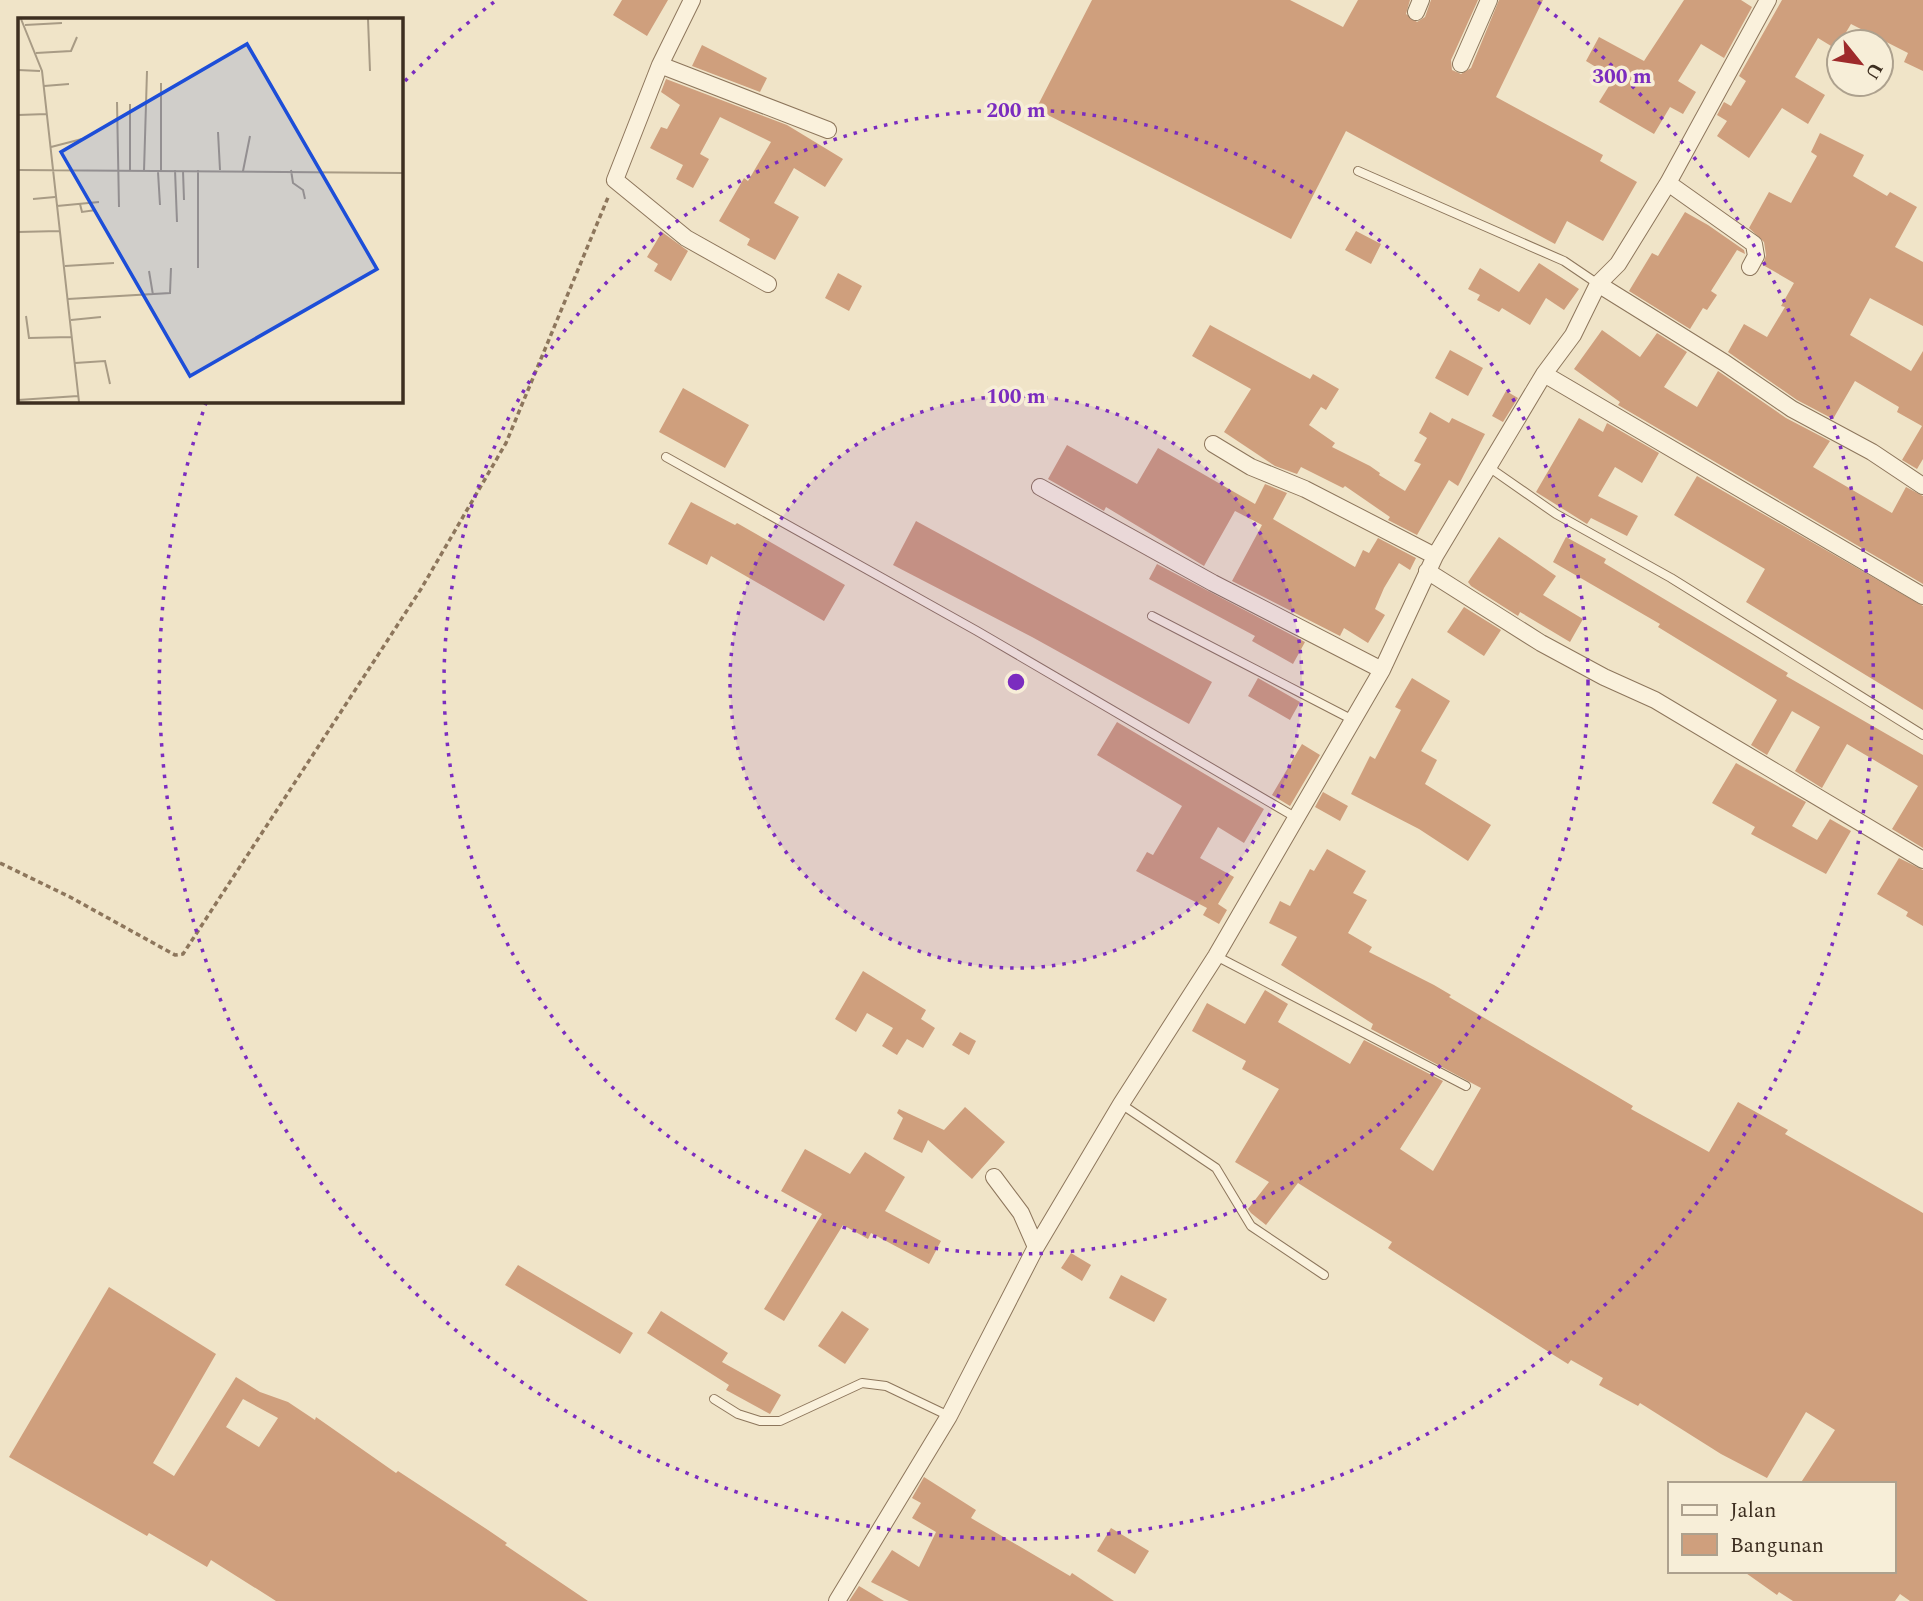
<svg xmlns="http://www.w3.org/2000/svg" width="1923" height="1601" font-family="Spectral,serif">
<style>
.building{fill:#cf9f7d;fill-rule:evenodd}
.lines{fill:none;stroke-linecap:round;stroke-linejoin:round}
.lane-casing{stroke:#8d765c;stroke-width:10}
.street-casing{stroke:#8d765c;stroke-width:18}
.path{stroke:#8d765c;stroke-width:3.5;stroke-dasharray:5 3.5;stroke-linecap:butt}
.lane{stroke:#faf1dc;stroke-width:8}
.street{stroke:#faf1dc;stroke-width:16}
.ring{fill:none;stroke:#7b2cbf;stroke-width:3.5;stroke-dasharray:3.5 7}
.inset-road{fill:none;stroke:#a89b85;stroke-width:2}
.view{fill:#1d4ed8;fill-opacity:0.15;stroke:#1d4ed8;stroke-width:3.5}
.inset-edge{fill:none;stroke:#3d2e20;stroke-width:3.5}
.centre{fill:#7b2cbf;stroke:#f7eed8;stroke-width:3.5}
.ring-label{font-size:21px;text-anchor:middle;font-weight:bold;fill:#7b2cbf;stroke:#f7eed8;stroke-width:7;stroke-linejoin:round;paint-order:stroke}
</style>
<rect width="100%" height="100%" fill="#f0e4c8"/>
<path class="building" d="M622,0H668L647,36L613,15Z
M1092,0H1290L1343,27L1358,0H1410L1406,14L1417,22L1425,17L1431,0H1478L1451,60L1452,70L1461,74L1471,68L1499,0H1543L1496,97L1603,155L1600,161L1637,182L1603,241L1567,221L1555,244L1346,131L1291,239L1036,109Z
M1684,0H1741L1752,7L1724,58L1701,44L1678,81L1696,92L1683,114L1670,107L1654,134L1599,102L1614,78L1586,61L1599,37L1644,61Z
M1782,0H1923V71L1904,62L1908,53L1851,24L1836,49L1818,38L1795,77L1825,95L1808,124L1782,108L1749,158L1717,136L1727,121L1717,115L1724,102L1731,106L1746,81L1739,76Z
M702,45L767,78L760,92L692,66Z
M666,79L787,125L843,159L825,187L794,168L774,203L799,217L775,260L747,245L750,239L719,221L744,178L748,181L771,142L720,117L700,154L709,159L693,188L676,179L683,165L650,148L661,127L667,129L680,105L661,92Z
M1820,133L1864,155L1853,176L1887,196L1890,192L1917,207L1895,247L1923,262V326L1870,298L1850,335L1911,371L1923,351V459L1917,469L1902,460L1922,426L1897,412L1899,407L1855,381L1833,419L1797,400L1728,352L1744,324L1767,337L1785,307L1781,306L1794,283L1763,265L1766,255L1764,242L1749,228L1769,192L1791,203L1817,156L1811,152Z
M1685,212L1708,225L1744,250L1745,254L1737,250L1711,291L1717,295L1707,310L1703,308L1690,329L1629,291L1652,253L1658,256Z
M1356,231L1381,244L1371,264L1345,250Z
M662,232L688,251L671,281L654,271L658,264L647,257Z
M1539,263L1579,289L1564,310L1546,298L1530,325L1502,308L1499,312L1477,300L1480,295L1468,289L1480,268L1519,292Z
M838,273L862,286L849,311L825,298Z
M1210,325L1310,379L1313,374L1339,389L1326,410L1321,407L1309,425L1335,443L1332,447L1370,466L1380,473L1379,475L1405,491L1421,464L1414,461L1427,438L1419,433L1430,412L1449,423L1452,418L1485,434L1458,486L1449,480L1417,535L1388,520L1390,517L1345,486L1343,488L1301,467L1297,474L1275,466L1224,432L1251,389L1192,356Z
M1602,330L1640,357L1657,333L1687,352L1664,387L1697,407L1718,371L1786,418L1830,441L1813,467L1892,513L1906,487L1923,496V584L1618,405L1620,402L1574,369Z
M1450,350L1483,368L1468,396L1435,378Z
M683,388L749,425L725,468L659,432Z
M1506,391L1518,398L1503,422L1492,416Z
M1579,418L1603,432L1607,423L1659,453L1642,483L1615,467L1598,496L1638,516L1627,536L1591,518L1587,524L1536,492Z
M1067,445L1137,484L1158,448L1255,504L1265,484L1287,493L1273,519L1355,567L1363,550L1369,553L1378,538L1416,558L1410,570L1399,563L1384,588L1375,609L1385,615L1368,643L1344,628L1340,636L1232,581L1262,525L1235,511L1204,566L1106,507L1104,511L1048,479Z
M1697,476L1923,606V710L1746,602L1765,569L1674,515Z
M691,502L735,525L737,523L845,585L824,621L711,556L707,565L668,544Z
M916,521L1212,682L1189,724L1032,637L893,565Z
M1499,537L1556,576L1543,595L1583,619L1570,642L1520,612L1518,616L1471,586L1468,582Z
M1566,537L1606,559L1604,563L1788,673L1786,676L1923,755V848L1892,829L1918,786L1847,744L1822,788L1795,771L1820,727L1792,711L1767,755L1751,745L1777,700L1658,627L1660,624L1553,562Z
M1157,564L1305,642L1293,664L1252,641L1255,636L1149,579Z
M1464,607L1501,630L1484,656L1447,632Z
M1258,678L1300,702L1290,720L1248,696Z
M1412,678L1450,701L1421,751L1437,760L1425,784L1491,825L1468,861L1419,829L1351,794L1370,756L1375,759L1401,710L1395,707Z
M1117,722L1264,809L1244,843L1218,827L1200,858L1234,877L1218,904L1227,910L1219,924L1203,915L1207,908L1136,871L1147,852L1153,855L1182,806L1097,755Z
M1302,744L1320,755L1290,806L1272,795Z
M1736,763L1806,802L1792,826L1817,840L1830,819L1851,831L1826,874L1751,834L1755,827L1712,803Z
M1323,792L1348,806L1340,821L1315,807Z
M1327,849L1366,871L1353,893L1367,900L1348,933L1372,947L1369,952L1434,985L1451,995L1449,997L1633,1106L1631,1109L1709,1152L1738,1102L1788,1130L1785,1134L1923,1213V1601H1910L1900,1594L1895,1601H1793L1779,1592L1777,1595L1743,1571H1893V1484H1800L1835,1430L1806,1412L1767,1478L1721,1454L1640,1403L1638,1406L1599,1385L1603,1378L1571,1360L1568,1364L1552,1354L1388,1248L1392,1242L1298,1183L1266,1225L1251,1213L1248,1209L1269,1182L1235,1162L1279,1089L1242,1069L1246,1061L1192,1031L1207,1003L1245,1024L1265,990L1288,1004L1278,1022L1350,1064L1364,1040L1443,1081L1400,1149L1433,1171L1481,1088L1371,1029L1373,1024L1281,965L1297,937L1269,923L1280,901L1290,906L1310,869L1314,871Z
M1899,858L1923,870V926L1906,916L1908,912L1877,894Z
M863,971L926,1010L921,1019L935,1028L923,1048L907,1039L897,1055L882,1046L893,1028L867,1013L856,1032L835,1019Z
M960,1032L976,1041L969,1055L952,1045Z
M965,1107L1005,1142L972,1179L928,1140L922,1153L893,1139L903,1118L897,1113L899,1109L944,1130Z
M805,1149L850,1174L865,1152L905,1177L885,1211L941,1241L929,1264L871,1233L868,1239L843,1225L784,1321L764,1309L822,1214L781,1191Z
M1071,1253L1091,1265L1082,1281L1061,1268Z
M518,1265L633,1333L620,1354L505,1285Z
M1121,1275L1167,1299L1154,1322L1109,1298Z
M109,1287L216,1354L153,1463L174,1476L236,1377L260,1392L288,1402L315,1420L316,1417L396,1473L398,1471L488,1530L507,1543L505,1545L588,1601H276L211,1560L207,1567L149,1533L147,1536L9,1457ZM243,1399L278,1418L259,1447L226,1427Z
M661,1311L728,1353L722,1362L781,1395L770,1414L726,1390L729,1385L647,1333Z
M842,1311L869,1329L845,1364L818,1346Z
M924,1477L976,1510L971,1518L1070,1576L1072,1573L1114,1601H909L871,1582L892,1550L919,1567L936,1532L912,1518L921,1503L912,1498Z
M1111,1528L1149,1551L1135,1574L1097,1551Z
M859,1586L884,1601H849Z"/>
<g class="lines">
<g class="lane-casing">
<path id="lane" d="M1358,171L1564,261L1598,284
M666,457L977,631L1295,817
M1490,468L1556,514L1671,578L1923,735
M1152,616L1353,720
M1216,956L1466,1086
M1121,1104L1216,1168L1251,1226L1324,1275
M714,1399L738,1414L760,1421H780L862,1383L886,1386L949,1416"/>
</g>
<g class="street-casing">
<path id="street" d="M692,0L660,65L615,180L686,238L768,284
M1416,12L1421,0
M1461,64L1489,0
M660,65L828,130
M1668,183L1754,244L1756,256L1750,267
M1598,284L1725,363L1792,409L1872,452L1923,486
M1544,374L1923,596
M1213,444L1251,467L1305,489L1435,556
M1040,487L1213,583L1382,670
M1427,571L1541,643L1604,677L1655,700L1923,860
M994,1177L1021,1213L1036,1247
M837,1601L949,1416L1036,1247L1121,1104L1216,956L1382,670L1435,556L1544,374L1573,335L1598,284L1618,264L1668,183L1768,0"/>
</g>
<path class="path" d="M0,863L70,897L175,955L183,954L421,589L506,443L609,195"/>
<use href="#lane" class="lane"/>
<use href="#street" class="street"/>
</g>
<circle cx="1016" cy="682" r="286" fill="#7b2cbf" fill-opacity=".12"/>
<g class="ring">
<circle cx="1016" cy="682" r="286"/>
<circle cx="1016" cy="682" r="572"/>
<path d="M405 81A857 857 0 0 1 494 2M1538 2A857 857 0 1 1 206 403"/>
</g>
<g transform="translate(18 18)">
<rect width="385" height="385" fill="#f0e4c8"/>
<path class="inset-road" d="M3,1L24,53L61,384M350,1L352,53M7,7L44,5M18,35L53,33L59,19M0,52L22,53M26,68L51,66M99,84L101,189M0,97L29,96M200,114L202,152M33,129L64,121M0,152L385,155M157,152L159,204M180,152V250M273,152L275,165L285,172L287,181M112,153V86M126,153L129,53M143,153V65M165,153L166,182M225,153L232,118M140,154L142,187M15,181L37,179M62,186L64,194L78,192M39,188L81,184M0,214L41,213M47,248L96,245M131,253L135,277M50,281L152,275L153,250M8,298L11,320L53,319M53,302L83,299M57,345L87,343L92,366M0,382L60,378"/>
<path class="view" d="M229,26L359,251L172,358L43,134Z"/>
<rect width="385" height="385" class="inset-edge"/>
</g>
<circle cx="1016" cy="682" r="10" class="centre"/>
<g class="ring-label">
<text x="1622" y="83">300 m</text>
<text x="1016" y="117">200 m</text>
<text x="1016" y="403">100 m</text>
</g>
<rect x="1668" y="1482" width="228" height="91" fill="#f7eed8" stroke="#ada18e" stroke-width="2"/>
<rect x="1682" y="1505" width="35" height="10" fill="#faf1dc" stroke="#ada18e" stroke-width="2"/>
<text x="1730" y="1517" font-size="21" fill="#3d2e20">Jalan</text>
<rect x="1682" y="1534" width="35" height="21" fill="#cf9f7d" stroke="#ada18e" stroke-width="2"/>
<text x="1730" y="1552" font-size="21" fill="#3d2e20">Bangunan</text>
<g transform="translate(1860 63) rotate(120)"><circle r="33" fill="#f7eed8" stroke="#ada18e" stroke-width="2"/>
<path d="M0-5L12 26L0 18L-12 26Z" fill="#9e2a2b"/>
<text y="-10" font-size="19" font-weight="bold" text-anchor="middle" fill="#3d2e20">U</text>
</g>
</svg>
